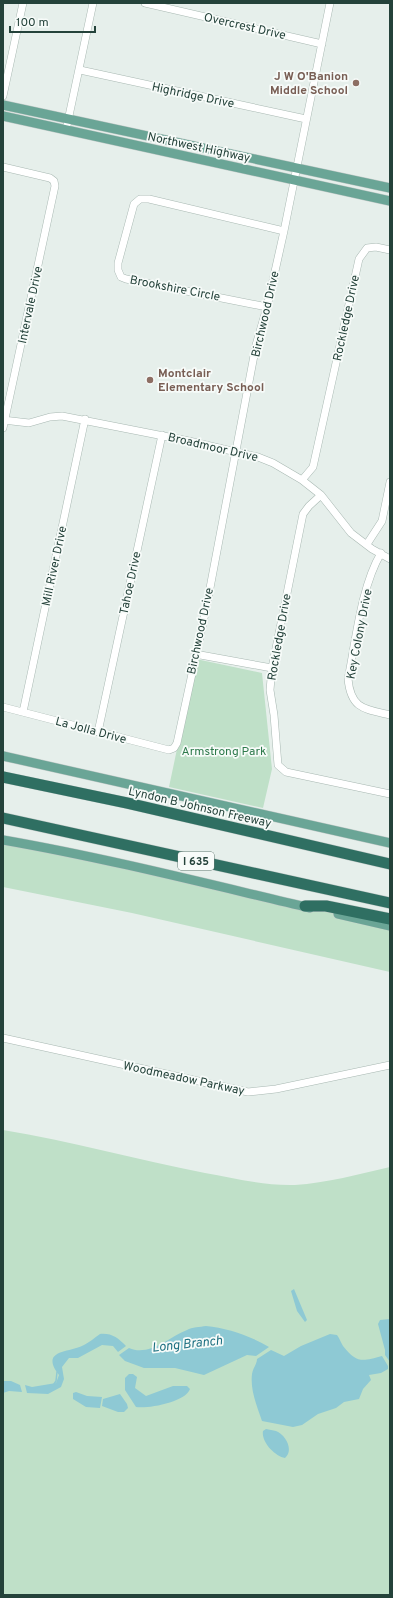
<svg xmlns="http://www.w3.org/2000/svg" width="393" height="1598" font-family="Overpass,sans-serif">
<style>
.green{fill:#bfe0c8}
.water{fill:#8ec9d4}
.lines{fill:none;stroke-linecap:round;stroke-linejoin:round}
.stream{stroke:#8ec9d4;stroke-width:1.5}
.minor-casing{stroke:#a8b8b2;stroke-width:8}
.major-casing{stroke:#c2cac8;stroke-width:10}
.highway-casing{stroke:#c2cac8;stroke-width:12}
.minor{stroke:#fff;stroke-width:7}
.major{stroke:#6aa596;stroke-width:9}
.highway{stroke:#2f6f62;stroke-width:11}
.education-dot{fill:#8d6e63;stroke:#f7fbf9;stroke-width:1.5}
.labels{text-anchor:middle;stroke-width:3.5;stroke-linejoin:round;paint-order:stroke}
.shield{fill:#f7fbf9;stroke:#637a73;stroke-width:1}
.shield-label{font-size:11px;font-weight:bold;fill:#24423a}
.street-label{font-size:12px;fill:#24423a;stroke:#f7fbf9}
.education-label{font-size:12px;font-weight:bold;fill:#785e54;stroke:#f7fbf9;text-anchor:end}
.park-label{font-size:12px;fill:#2d7a4b;stroke:#f7fbf9}
.water-label{font-size:13px;font-style:italic;fill:#1c6f80;stroke:#f7fbf9}
</style>
<rect width="100%" height="100%" fill="#e6efeb"/>
<path class="green" d="M196,659L262,673L272,769L263,808L169,787Z
M3,837L390,925V972L132,913L3,887Z
M3,1130C71,1141 137,1160 205,1173C234,1178 264,1186 295,1185C327,1183 359,1174 390,1167V1595H3Z"/>
<path class="water" d="M294,1289L307,1320L305,1322L297,1311L291,1291Z
M390,1319V1362L385,1355V1350L378,1324L380,1320Z
M206,1326C227,1328 251,1336 269,1347L256,1356L247,1355L204,1375L175,1368H144L125,1361L119,1355L129,1348C149,1357 169,1337 187,1330C192,1327 200,1327 206,1326Z
M100,1334C112,1333 118,1338 126,1346L118,1352L113,1346L102,1345L78,1358H69L62,1367L64,1379L61,1387L48,1394L27,1393L25,1385L32,1387L56,1383L59,1375C39,1349 70,1353 84,1345C90,1342 94,1338 100,1334Z
M330,1334L337,1335C340,1339 341,1343 343,1346C357,1364 363,1361 382,1356L388,1366V1369L381,1373L369,1375L371,1380L363,1389L359,1399L344,1402L336,1408L318,1414L302,1425L293,1427L262,1421C257,1406 250,1390 252,1374C253,1368 257,1364 257,1359L271,1350L284,1356L301,1346Z
M129,1374H133L137,1377L135,1388L146,1396L173,1386H187L190,1389C186,1402 148,1409 136,1407L125,1390V1378Z
M3,1381H11L20,1385L22,1392L9,1391L3,1393Z
M76,1392L87,1396L102,1397L100,1408L86,1407L73,1399V1393Z
M120,1394L127,1404L128,1408L124,1412H118L102,1406L103,1399Z
M266,1429C269,1430 273,1430 276,1431C286,1435 294,1450 285,1458C275,1456 261,1442 263,1431Z"/>
<g class="lines">
<path class="stream" d="M54,1384L56,1381L57,1372"/>
<g class="minor-casing">
<path id="minor" d="M145,3L322,44
M80,70L306,119
M3,96L23,3
M66,130L93,3
M3,167L50,178L54,181L55,186L3,428
M267,307L126,279L121,277L118,270V263L134,204L140,199H149L284,231
M3,420L29,423L50,417L62,416L189,441L258,457L273,463L302,480L321,495L351,533L372,549L390,559
M302,480L313,467L359,259L367,248L376,247L390,250
M321,495L309,506L303,514L272,668L270,690L274,715L278,765L286,772L390,794
M367,544L382,521L390,482
M381,553C361,587 356,640 348,679C351,709 364,709 390,715
M195,654L272,668
M3,707L169,750L174,748L177,743L206,609L256,345L267,307L284,231L330,3
M23,712L85,419
M98,732L162,435
M3,1038L248,1092L276,1089L390,1065"/>
</g>
<g class="major-casing">
<path id="major" d="M3,105L390,188
M3,116L390,201
M3,756L390,843
M3,840C106,858 208,884 310,908
M338,914L390,926"/>
</g>
<g class="highway-casing">
<path id="highway" d="M3,777L127,803L390,864
M3,818L390,903
M305,906H326L390,919"/>
</g>
<use href="#minor" class="minor"/>
<use href="#major" class="major"/>
<use href="#highway" class="highway"/>
</g>
<g class="education-dot">
<circle cx="356" cy="83" r="4"/>
<circle cx="150" cy="380" r="4"/>
</g>
<g class="labels">
<rect class="shield" x="178" y="852" width="36" height="18" rx="3"/>
<g class="shield-label">
<text x="196" y="865">I 635</text>
</g>
<g class="street-label">
<text transform="translate(245 26) rotate(13)" y="4">Overcrest Drive</text>
<text transform="translate(193 95) rotate(12)" y="4">Highridge Drive</text>
<text transform="translate(199 147) rotate(12)" y="4">Northwest Highway</text>
<text transform="translate(175 288) rotate(11)" y="4">Brookshire Circle</text>
<text transform="translate(30 305) rotate(-78)" y="4">Intervale Drive</text>
<text transform="translate(265 314) rotate(-77)" y="4">Birchwood Drive</text>
<text transform="translate(346 318) rotate(-78)" y="4">Rockledge Drive</text>
<text transform="translate(213 447) rotate(13)" y="4">Broadmoor Drive</text>
<text transform="translate(54 566) rotate(-78)" y="4">Mill River Drive</text>
<text transform="translate(130 583) rotate(-78)" y="4">Tahoe Drive</text>
<text transform="translate(200 631) rotate(-78)" y="4">Birchwood Drive</text>
<text transform="translate(359 634) rotate(-79)" y="4">Key Colony Drive</text>
<text transform="translate(279 637) rotate(-80)" y="4">Rockledge Drive</text>
<text transform="translate(91 730) rotate(15)" y="4">La Jolla Drive</text>
<text transform="translate(200 807) rotate(13)" y="4">Lyndon B Johnson Freeway</text>
<text transform="translate(184 1078) rotate(12)" y="4">Woodmeadow Parkway</text>
</g>
<g class="education-label">
<text x="348" y="80">J W O'Banion<tspan x="348" dy="14">Middle School</tspan></text>
<text x="158" y="377" text-anchor="start">Montclair<tspan x="158" dy="14">Elementary School</tspan></text>
</g>
<g class="park-label">
<text x="224" y="755">Armstrong Park</text>
</g>
<g class="water-label">
<text transform="translate(187 1343) rotate(-6)" y="5">Long Branch</text>
</g>
</g>
<rect width="393" height="1598" fill="none" stroke="#24423a" stroke-width="8"/>
<path d="M10 26v6h85v-6" fill="none" stroke="#24423a" stroke-width="2"/>
<text x="16" y="26" font-size="12" fill="#24423a" stroke="#f7fbf9" stroke-width="3" paint-order="stroke">100 m</text>
</svg>
